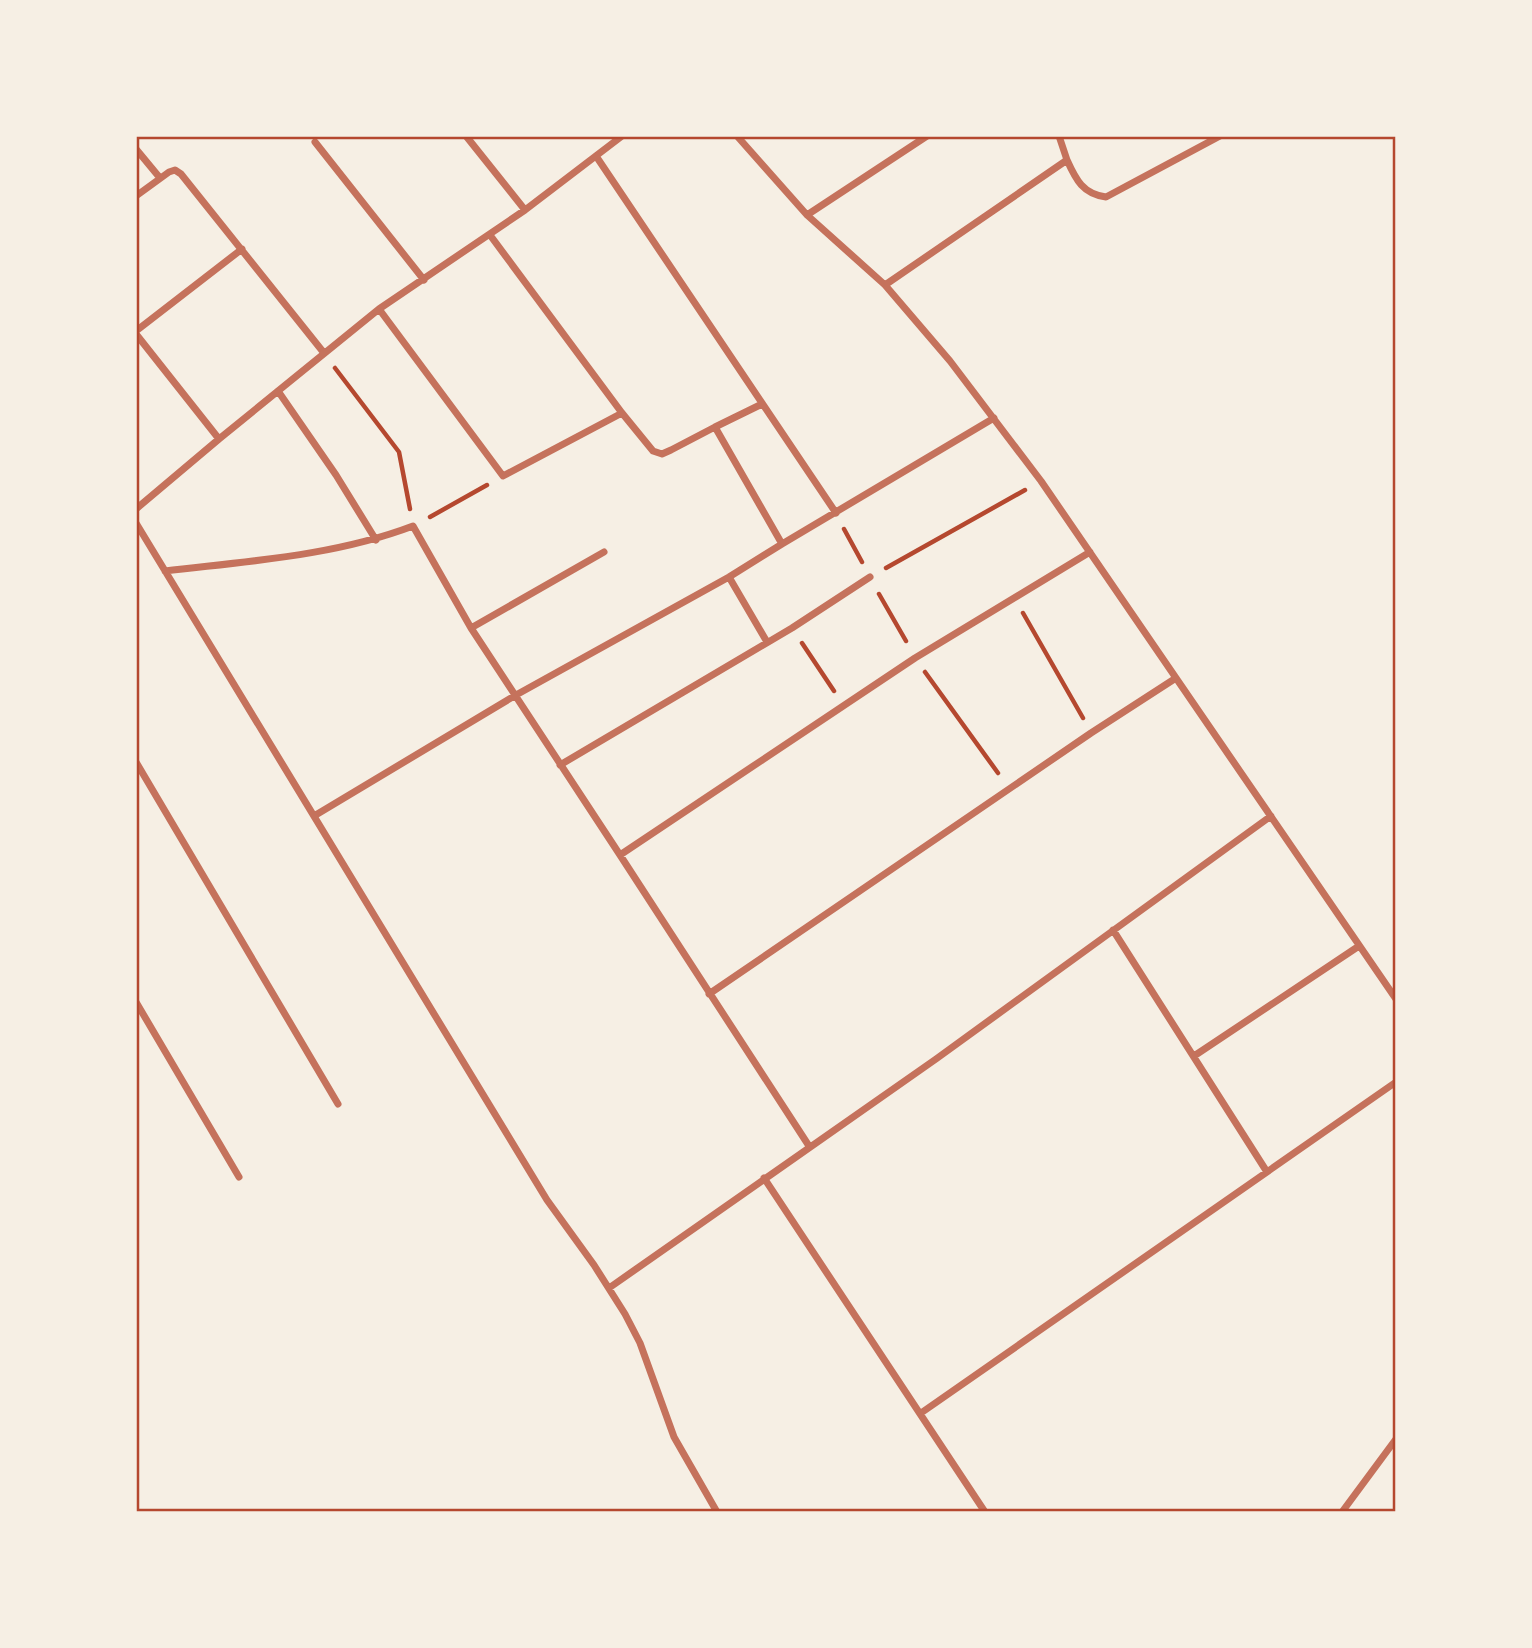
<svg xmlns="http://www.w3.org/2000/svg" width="1532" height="1648" font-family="'Roboto Serif',serif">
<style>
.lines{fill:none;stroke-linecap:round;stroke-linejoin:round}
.path{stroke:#b5482f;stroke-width:4.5}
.minor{stroke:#c5725c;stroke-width:7}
.neatline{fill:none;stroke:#b5482f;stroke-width:2.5}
</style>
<rect width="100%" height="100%" fill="#f6efe4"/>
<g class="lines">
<path class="path" d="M335,368L399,452L410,509
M430,517L487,485
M844,529L862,562
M886,568L1025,490
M879,594L906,641
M1023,613L1083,718
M802,643L834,691
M925,672L998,773"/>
<path class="minor" d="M466,136L525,210
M737,136L807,215L885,285L950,361L1041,481L1396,999
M315,142L424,280
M136,149L160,178
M596,156L836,513
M1067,160C1076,180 1083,194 1106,197L1220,136
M136,196L169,172L175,170L181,174L324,353
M807,215L927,136
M885,285L1067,160L1059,136
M379,309L503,476L622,413
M136,331L242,249
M136,334L219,439L379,309L525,210L622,136
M278,391L336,475L376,540
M715,427L762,404
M136,509L219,439
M136,523L547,1200L594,1265L625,1314L640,1343L674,1437L717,1512
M782,544L994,418
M165,571C249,561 334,556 413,526L471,628L620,855L915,658L1090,552
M729,577L767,642
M471,628L604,552
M136,762L338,1104
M560,765L792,628L870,577
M314,816L516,695L729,577L782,544L715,427L671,450L662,454L653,451L622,413L490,235
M620,855L809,1146
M1113,930L1267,1172
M709,994L1091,733L1176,678
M136,1002L239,1177
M1194,1056L1359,946
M764,1178L985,1512
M609,1288L936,1059L1271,816
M921,1413L1396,1082
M1342,1512L1396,1439"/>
</g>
<rect width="1532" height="1648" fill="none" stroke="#f6efe4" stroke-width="276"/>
<rect x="138" y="138" width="1256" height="1372" class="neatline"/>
</svg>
